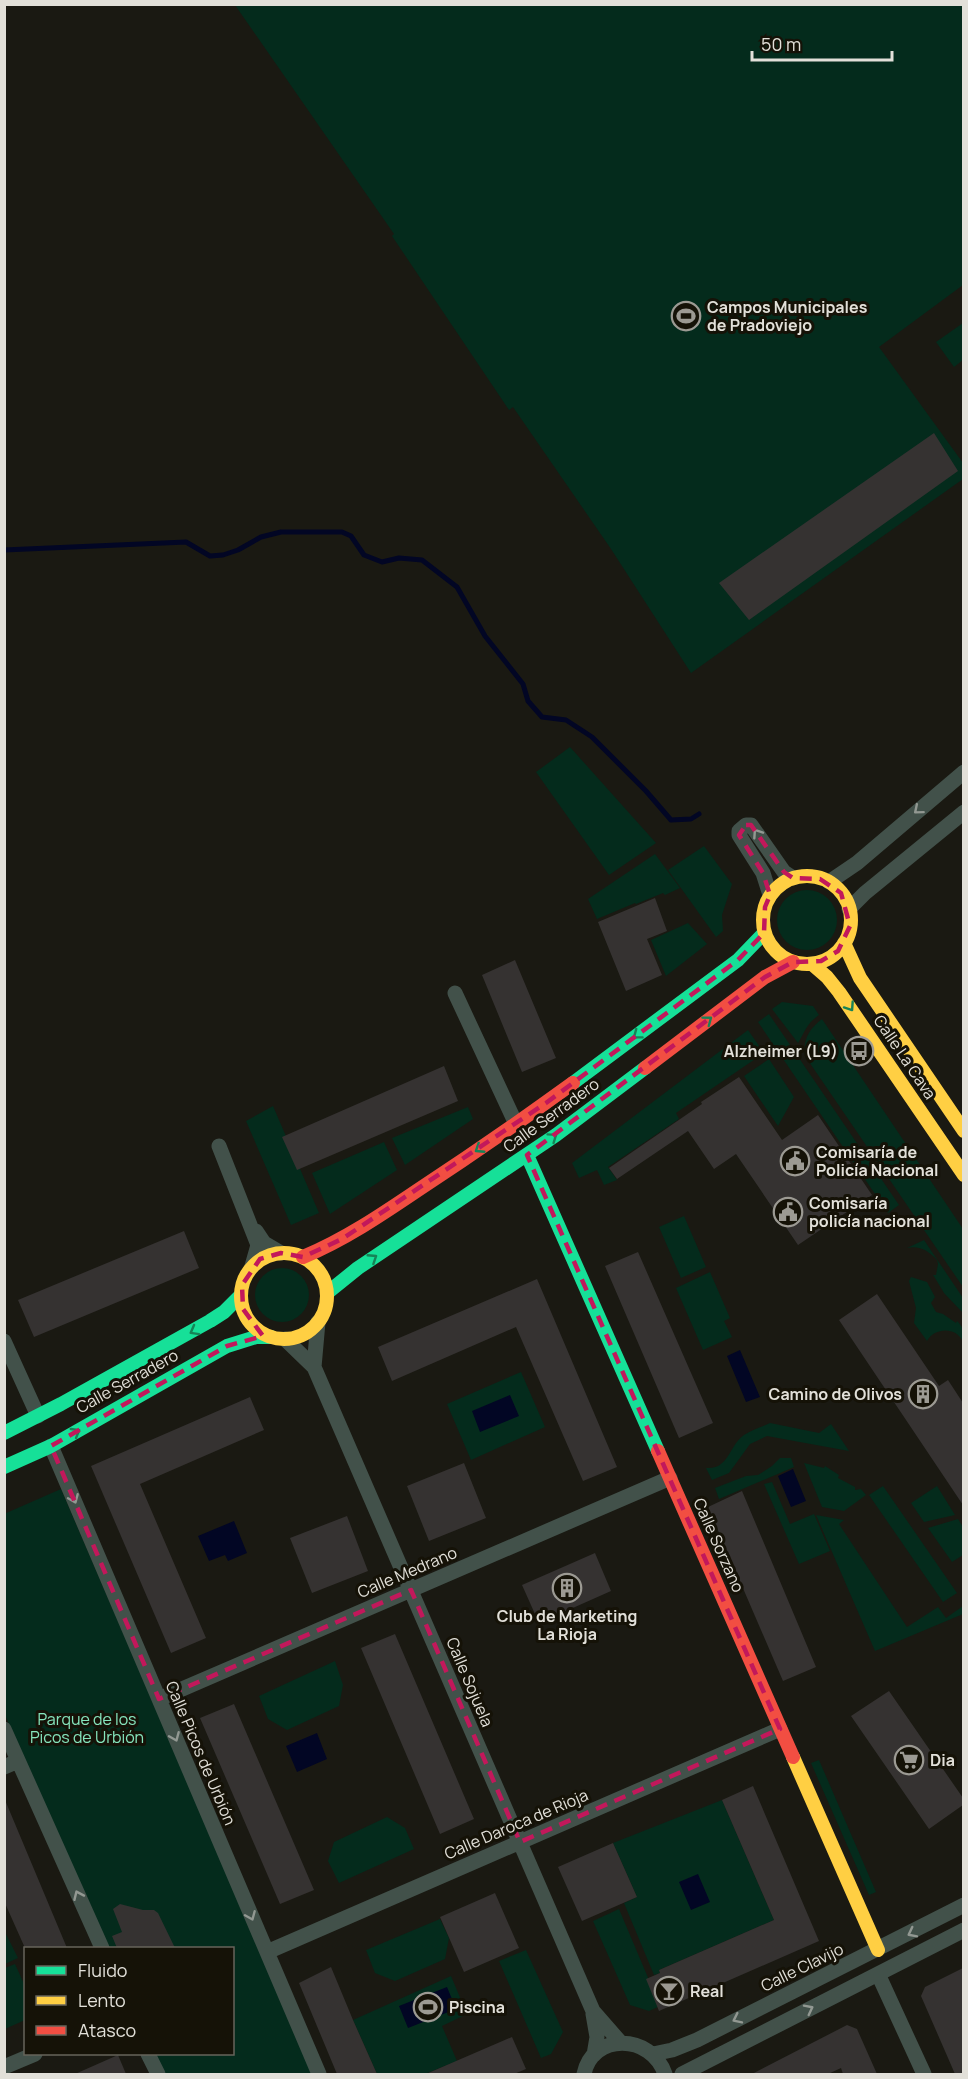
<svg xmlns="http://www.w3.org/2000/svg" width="968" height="2079" font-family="Manrope,sans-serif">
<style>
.green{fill:#042b1c}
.water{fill:#020624}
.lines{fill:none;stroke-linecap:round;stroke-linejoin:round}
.stream{stroke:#020624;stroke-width:5}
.building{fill:#353231}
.street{stroke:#42514a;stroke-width:15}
.fast{stroke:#16e098;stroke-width:14}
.slow{stroke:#ffcf43;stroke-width:14}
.jam{stroke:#f24e42;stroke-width:14}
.oneway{stroke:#929892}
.oneway2{stroke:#168357}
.marked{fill:none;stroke:#c2185b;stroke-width:4.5;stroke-dasharray:12 8;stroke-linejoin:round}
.labels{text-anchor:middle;stroke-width:6;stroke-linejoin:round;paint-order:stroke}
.poi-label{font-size:16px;font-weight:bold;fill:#e2e0d9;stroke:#151207;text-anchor:start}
.street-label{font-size:16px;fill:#e2e0d9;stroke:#151207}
.park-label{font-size:16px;fill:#86e5bd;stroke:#151207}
</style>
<rect width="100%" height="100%" fill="#1a1912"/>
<path class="green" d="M235,5H963V285L879,347L963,463V479L691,673L611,549L513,407L509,410L392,236L394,234Z
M963,323V360L954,367L936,342Z
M570,747L656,843L609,875L536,772Z
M704,846L732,884L722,915L723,931L716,937L668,870Z
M655,854L680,888L665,895L663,893L636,904L635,903L597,919L588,899Z
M777 920a30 30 0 1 1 60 0a30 30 0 1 1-60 0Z
M688,923L707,944L666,976L651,940Z
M782,1002L813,1006L819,1015C806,1024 805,1032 798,1043L772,1009Z
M769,1014L899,1205L888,1213L758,1022Z
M822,1019L963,1229V1287L805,1056C803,1039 809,1029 822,1019Z
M748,1030L764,1053L676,1113L679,1119L608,1167L617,1180L604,1185L597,1170L579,1178L572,1163Z
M769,1059L794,1097L778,1126L744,1076Z
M273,1106L319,1213L291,1225L246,1121Z
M468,1107L473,1119L405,1165L392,1138Z
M384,1142L397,1170L330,1214L312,1173Z
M684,1216L706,1267L681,1278L659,1227Z
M924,1240L963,1298V1313L944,1293L935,1278L933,1275H936L938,1264L937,1260C929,1251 919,1245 907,1248Z
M255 1295a27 27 0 1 1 54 0a27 27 0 1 1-54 0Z
M710,1272L730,1318L724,1321L732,1337L703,1350L676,1288Z
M911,1277L927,1282L935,1297L931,1303L936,1312L943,1314L956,1323L957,1321C964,1328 964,1332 963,1342C957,1327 935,1327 927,1341L914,1323L916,1308L909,1281Z
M521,1372L545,1427L471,1460L447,1404Z
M770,1423L819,1433L831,1424L849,1451L767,1436L750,1444L729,1473L712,1480L706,1468C729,1470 729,1445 744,1435C751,1430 762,1427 770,1423Z
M780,1458H791L794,1467L719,1499L715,1488L746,1476L758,1475L772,1466Z
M804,1463L824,1468L825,1466L839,1475L838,1478L855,1487V1490L861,1489L866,1495L844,1511L822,1507Z
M772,1482L790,1524L814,1514L830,1551L799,1564L764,1484Z
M883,1486L957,1593L943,1602L869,1495Z
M937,1486L955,1515L924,1522L911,1503Z
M61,1489L314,2074H161L152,2054H232V1948H106L5,1715L4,1514Z
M816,1515L844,1520L839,1524L907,1627L938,1607L946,1618L963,1606V1614L875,1651Z
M958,1519L963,1527V1555L952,1562L928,1528Z
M335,1661L343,1685L339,1706L287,1730L268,1719L259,1696Z
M819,1760L876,1892L869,1895L811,1763Z
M722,1800L774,1920L659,1970L660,1973L654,1975L624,1903L637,1897L613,1843Z
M387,1817L405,1828L414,1849L339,1883L328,1861L334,1842Z
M619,1909L660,2006L649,2011L630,2005L593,1921Z
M440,1919L449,1938L445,1959L395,1981L375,1973L366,1950Z
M4,1930L18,1958L5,1964H4Z
M526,1950L563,2032L551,2054L541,2058L499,1961Z
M15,1964L25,1986V2020L5,2029V1968Z
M451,1976L467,2014L442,2026L457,2061L425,2074H377L353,2020Z"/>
<path class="water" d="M740,1350L760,1397L746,1402L727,1356Z
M510,1395L519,1416L480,1432L472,1411Z
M793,1469L806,1501L791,1507L778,1476Z
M234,1521L247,1553L228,1561L225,1555L209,1561L198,1536Z
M317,1733L327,1759L297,1772L286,1746Z
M698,1874L710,1902L691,1910L679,1882Z
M447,1987L456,2009L408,2028L399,2006Z"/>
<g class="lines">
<path class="stream" d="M4,550L186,542L210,556L223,555L238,550L261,537L281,532H342L351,536L364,555L382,562L399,558L422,560L457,587L485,636L523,684L528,701L542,717L566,720L592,737L646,791L671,820L691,819L699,814"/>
</g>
<path class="building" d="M934,433L958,471L749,620L719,583Z
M655,898L667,931L647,939L662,975L626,991L598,922Z
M515,960L556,1058L522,1072L482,975Z
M444,1066L458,1101L297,1170L282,1137Z
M739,1077L782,1140L818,1115L872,1195L798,1245L736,1154L714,1169L688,1131L617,1179L609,1168L702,1104L701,1102Z
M184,1231L199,1268L34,1337L18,1300Z
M638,1252L713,1423L679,1438L605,1266Z
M537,1279L617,1467L583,1481L516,1327L392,1381L378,1347Z
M877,1294L939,1386L948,1380L963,1403V1505L839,1320Z
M250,1397L264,1430L140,1484L206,1638L171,1653L91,1466Z
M464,1463L486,1518L429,1541L407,1486Z
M742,1491L816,1667L783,1681L708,1507Z
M347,1516L368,1571L312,1593L290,1538Z
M595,1553L611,1591L539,1623L522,1585Z
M395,1634L474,1819L440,1834L361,1648Z
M889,1691L963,1798V1805L929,1829L851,1716Z
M234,1704L314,1890L280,1904L200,1718Z
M753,1786L819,1941L659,2011L646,1979L660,1973L659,1970L774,1920L722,1800Z
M4,1800H5L67,1948H25L4,1901Z
M613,1843L637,1897L582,1921L558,1867Z
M495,1893L519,1948L464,1972L440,1917Z
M120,1904L143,1910H154L158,1913L175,1948H117L112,1936L122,1932L113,1909Z
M331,1967L353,2020L377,2074H337L299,1983Z
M963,1968V2074H955L921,1996L925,1987Z
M847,2025L857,2029L877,2074H843L841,2068L828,2074H752Z
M512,2037L526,2069L514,2074H426Z
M118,2055L126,2074H75Z"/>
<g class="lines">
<path class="street" d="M829,882L857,863L964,772
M770,895L763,873L739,835V831L746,825H751L784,872L793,878
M849,909L865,893L964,812
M455,993L516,1124
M219,1146L258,1245L252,1266
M256,1231L264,1243L281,1253
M285,1339L314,1367L593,2011L621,2043
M4,1341L38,1416
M314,1367L318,1322
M51,1446L319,2074
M159,1699L670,1478
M4,1729L102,1948
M4,1767L18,1761
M267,1952L780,1729
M878,1974L924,2074
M593,2014L597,2037L594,2055
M148,2054L158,2074
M653,2054L672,2050L697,2040L964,1905
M4,2067L35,2054
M584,2074C592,2033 651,2033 665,2074
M682,2074L964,1930"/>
<path class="fast" d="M573,1083L738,960L764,933
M527,1155L658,1451
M327,1293L358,1268L556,1135L645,1068
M4,1433L61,1404L210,1321L224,1312L240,1296
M4,1467L51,1446L227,1346L256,1337H271"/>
<path class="slow" d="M763 920a44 44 0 1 1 88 0a44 44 0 1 1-88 0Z
M844,943L860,978L964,1131
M812,964L827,977L839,992L964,1175
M241 1296a43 43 0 1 1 86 0a43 43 0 1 1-86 0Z
M793,1757L878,1950"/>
<path class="jam" d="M645,1068L765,977L793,962
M303,1257C344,1240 381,1215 418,1190C470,1156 522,1120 573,1083
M658,1451L793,1757"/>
</g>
<defs><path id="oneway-chevron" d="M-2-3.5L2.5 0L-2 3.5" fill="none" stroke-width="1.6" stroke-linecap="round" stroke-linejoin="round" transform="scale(1.5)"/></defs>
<g class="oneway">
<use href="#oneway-chevron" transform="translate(918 810) rotate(140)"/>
<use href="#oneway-chevron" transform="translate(757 833) rotate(-124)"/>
<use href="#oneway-chevron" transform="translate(74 1499) rotate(67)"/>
<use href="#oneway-chevron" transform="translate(175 1737) rotate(67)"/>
<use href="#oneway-chevron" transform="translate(78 1895) rotate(-114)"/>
<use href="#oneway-chevron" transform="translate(251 1916) rotate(67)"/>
<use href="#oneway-chevron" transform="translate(912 1933) rotate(153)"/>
<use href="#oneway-chevron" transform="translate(809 2009) rotate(-27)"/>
<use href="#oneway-chevron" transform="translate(737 2019) rotate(154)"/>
</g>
<g class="oneway2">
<use href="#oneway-chevron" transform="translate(850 1007) rotate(56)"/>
<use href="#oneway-chevron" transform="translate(708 1020) rotate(-37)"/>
<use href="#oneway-chevron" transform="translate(637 1035) rotate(143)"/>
<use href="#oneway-chevron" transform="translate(553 1137) rotate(-35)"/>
<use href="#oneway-chevron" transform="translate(479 1149) rotate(147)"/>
<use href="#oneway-chevron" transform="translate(373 1258) rotate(-33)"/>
<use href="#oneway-chevron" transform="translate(194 1331) rotate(151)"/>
<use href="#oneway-chevron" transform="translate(76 1432) rotate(-30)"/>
</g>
<path class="marked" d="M746,825H751L784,872L793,878L820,879L841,893L850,926L838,951L821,961L793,962L765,977L527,1155L780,1729L520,1842L411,1590L159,1699L51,1446L227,1346L263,1336L243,1309L242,1285L260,1259L281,1253L303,1257L342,1239L546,1103L738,960L764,933L765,907L770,895L763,873L739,835Z"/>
<defs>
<g id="stadium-ring" transform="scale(1.5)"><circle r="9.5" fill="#151207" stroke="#9c9a93" stroke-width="1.5"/><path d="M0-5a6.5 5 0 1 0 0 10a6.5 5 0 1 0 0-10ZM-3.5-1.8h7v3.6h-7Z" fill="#9c9a93"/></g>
<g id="bus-ring" transform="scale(1.5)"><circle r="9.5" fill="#151207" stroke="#9c9a93" stroke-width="1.5"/><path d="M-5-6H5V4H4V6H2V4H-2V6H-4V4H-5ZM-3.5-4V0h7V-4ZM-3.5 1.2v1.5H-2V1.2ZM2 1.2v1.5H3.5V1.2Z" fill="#9c9a93"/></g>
<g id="civic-ring" transform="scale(1.5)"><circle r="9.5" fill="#151207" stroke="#9c9a93" stroke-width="1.5"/><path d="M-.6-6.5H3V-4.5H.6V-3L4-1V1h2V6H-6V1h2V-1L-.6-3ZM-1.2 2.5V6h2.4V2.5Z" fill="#9c9a93"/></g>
<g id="building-ring" transform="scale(1.5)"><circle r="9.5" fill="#151207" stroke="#9c9a93" stroke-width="1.5"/><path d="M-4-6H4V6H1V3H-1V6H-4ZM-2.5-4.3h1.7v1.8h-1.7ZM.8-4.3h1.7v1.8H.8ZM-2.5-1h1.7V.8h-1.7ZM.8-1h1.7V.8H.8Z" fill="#9c9a93"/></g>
<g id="supermarket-ring" transform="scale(1.5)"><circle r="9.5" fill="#151207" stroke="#9c9a93" stroke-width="1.5"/><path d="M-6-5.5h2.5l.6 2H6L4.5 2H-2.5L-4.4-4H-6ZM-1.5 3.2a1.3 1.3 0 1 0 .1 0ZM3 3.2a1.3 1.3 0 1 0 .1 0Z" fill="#9c9a93"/></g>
<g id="bar-ring" transform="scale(1.5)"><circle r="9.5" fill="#151207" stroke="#9c9a93" stroke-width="1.5"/><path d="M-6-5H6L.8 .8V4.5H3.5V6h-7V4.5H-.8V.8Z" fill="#9c9a93"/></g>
</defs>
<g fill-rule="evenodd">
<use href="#stadium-ring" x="686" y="316"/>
<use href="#bus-ring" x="859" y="1051"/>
<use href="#civic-ring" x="795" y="1161"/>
<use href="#civic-ring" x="788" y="1212"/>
<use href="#building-ring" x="923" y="1394"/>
<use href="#building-ring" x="567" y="1588"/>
<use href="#supermarket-ring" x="909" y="1760"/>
<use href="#bar-ring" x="669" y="1991"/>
<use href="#stadium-ring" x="428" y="2007"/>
</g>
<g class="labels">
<g class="poi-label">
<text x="707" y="313">Campos Municipales<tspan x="707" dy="18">de Pradoviejo</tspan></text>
<text x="838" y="1057" text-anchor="end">Alzheimer (L9)</text>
<text x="816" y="1158">Comisaría de<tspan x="816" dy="18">Policía Nacional</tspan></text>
<text x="809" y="1209">Comisaría<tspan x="809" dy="18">policía nacional</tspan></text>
<text x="902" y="1400" text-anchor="end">Camino de Olivos</text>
<text x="567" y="1622" text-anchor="middle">Club de Marketing<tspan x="567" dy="18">La Rioja</tspan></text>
<text x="930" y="1766">Dia</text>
<text x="690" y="1997">Real</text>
<text x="449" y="2013">Piscina</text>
</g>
<g class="street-label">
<text transform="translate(905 1057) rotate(56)" y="6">Calle La Cava</text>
<text transform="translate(551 1115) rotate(-36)" y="6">Calle Serradero</text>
<text transform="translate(127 1381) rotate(-29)" y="6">Calle Serradero</text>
<text transform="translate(719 1545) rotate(66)" y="6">Calle Sorzano</text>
<text transform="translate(407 1572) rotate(-23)" y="6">Calle Medrano</text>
<text transform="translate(470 1682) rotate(67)" y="6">Calle Sojuela</text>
<text transform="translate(201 1753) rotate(67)" y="6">Calle Picos de Urbión</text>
<text transform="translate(516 1824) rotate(-23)" y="6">Calle Daroca de Rioja</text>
<text transform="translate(802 1967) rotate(-26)" y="6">Calle Clavijo</text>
</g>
<g class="park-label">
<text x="87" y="1725">Parque de los<tspan x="87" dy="18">Picos de Urbión</tspan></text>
</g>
</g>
<rect width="968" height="2079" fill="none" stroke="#e2e0d9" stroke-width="12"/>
<rect x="24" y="1947" width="210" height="108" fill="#151207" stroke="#67645b" stroke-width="1.5"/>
<rect x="36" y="1966" width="30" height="9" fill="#16e098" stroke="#67645b" stroke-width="1.5"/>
<text x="78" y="1977" font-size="18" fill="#e2e0d9">Fluido</text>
<rect x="36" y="1996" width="30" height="9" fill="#ffcf43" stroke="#67645b" stroke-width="1.5"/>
<text x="78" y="2007" font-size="18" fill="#e2e0d9">Lento</text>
<rect x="36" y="2026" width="30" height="9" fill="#f24e42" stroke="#67645b" stroke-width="1.5"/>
<text x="78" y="2037" font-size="18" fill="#e2e0d9">Atasco</text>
<path d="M752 51v9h140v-9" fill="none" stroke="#e2e0d9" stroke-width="3"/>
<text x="761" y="51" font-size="18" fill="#e2e0d9" stroke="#151207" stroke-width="4.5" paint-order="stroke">50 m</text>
</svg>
